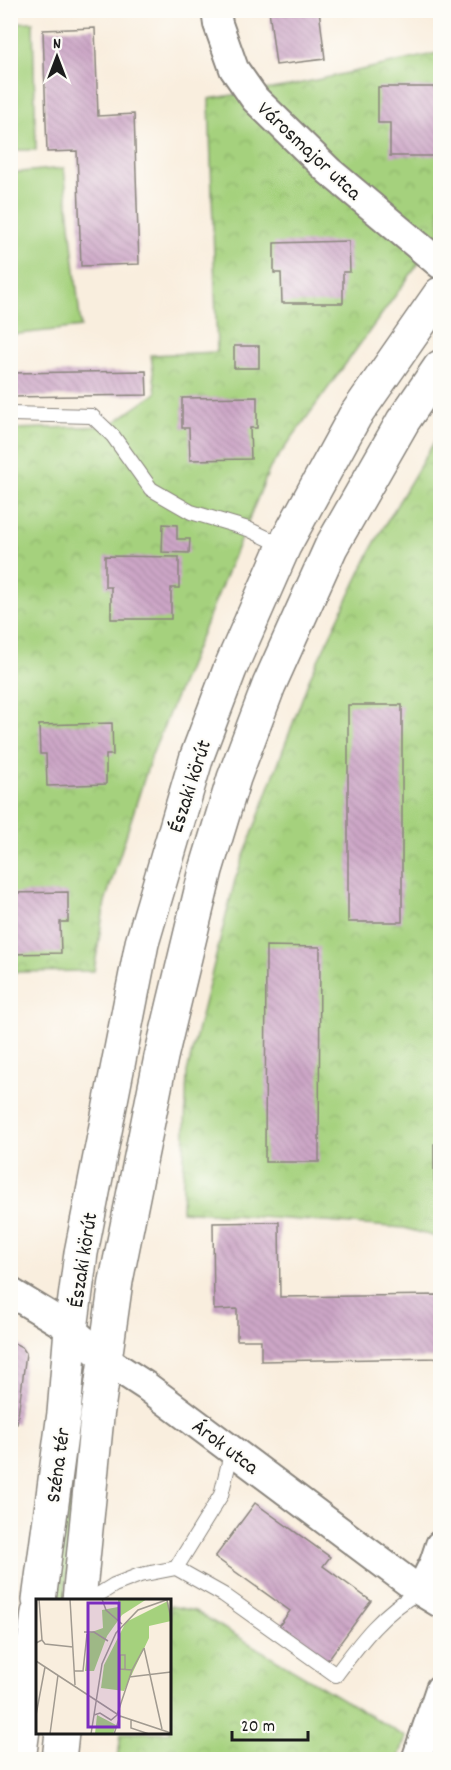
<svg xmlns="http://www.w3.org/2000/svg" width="451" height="1770" font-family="Dekko,sans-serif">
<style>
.grass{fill:url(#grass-tufts);stroke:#60764c;stroke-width:1.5}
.park{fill:url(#park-crowns);stroke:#60764c;stroke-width:1.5}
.pitch{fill:#a5d17d;stroke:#60764c;stroke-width:1.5}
.building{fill:url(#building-back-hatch)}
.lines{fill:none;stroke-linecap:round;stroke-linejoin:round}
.service-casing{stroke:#8a857d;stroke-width:16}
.minor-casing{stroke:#8a857d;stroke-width:32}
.primary-casing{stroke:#8a857d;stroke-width:36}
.service{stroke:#fff;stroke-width:14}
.minor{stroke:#fff;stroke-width:28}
.primary{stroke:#fff;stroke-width:33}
.labels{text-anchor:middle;stroke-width:4.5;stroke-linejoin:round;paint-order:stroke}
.street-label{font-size:21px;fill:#1c1c1c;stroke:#fdfcf7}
.inset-road{fill:none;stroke:#a19a90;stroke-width:1.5}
.view{fill:#7b2cbf;fill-opacity:0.15;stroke:#7b2cbf;stroke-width:3}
.inset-edge{fill:none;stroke:#1c1c1c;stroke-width:3}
</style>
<defs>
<pattern id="grass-tufts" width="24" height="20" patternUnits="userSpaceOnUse" patternTransform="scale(1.5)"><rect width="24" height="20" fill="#a5d17d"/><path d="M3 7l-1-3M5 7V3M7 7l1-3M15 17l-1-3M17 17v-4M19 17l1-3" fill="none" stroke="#8db36b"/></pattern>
<pattern id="park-crowns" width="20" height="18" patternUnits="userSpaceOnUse" patternTransform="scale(1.5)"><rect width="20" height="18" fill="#a5d17d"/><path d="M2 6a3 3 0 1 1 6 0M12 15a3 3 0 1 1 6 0" fill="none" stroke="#8db36b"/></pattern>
<pattern id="building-back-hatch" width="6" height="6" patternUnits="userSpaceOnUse" patternTransform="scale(1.5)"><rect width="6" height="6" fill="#cca6c6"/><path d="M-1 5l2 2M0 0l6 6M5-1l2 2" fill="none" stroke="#af8eaa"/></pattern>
</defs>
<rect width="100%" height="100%" fill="#fdfcf7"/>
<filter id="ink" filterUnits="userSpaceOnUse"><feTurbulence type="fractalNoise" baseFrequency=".0167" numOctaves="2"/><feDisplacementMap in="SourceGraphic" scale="12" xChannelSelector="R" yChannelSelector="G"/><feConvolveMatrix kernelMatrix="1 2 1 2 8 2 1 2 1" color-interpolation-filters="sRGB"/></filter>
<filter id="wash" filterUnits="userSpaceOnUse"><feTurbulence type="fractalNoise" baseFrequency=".008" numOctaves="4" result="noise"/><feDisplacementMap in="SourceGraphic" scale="24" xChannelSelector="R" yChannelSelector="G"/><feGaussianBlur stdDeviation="1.35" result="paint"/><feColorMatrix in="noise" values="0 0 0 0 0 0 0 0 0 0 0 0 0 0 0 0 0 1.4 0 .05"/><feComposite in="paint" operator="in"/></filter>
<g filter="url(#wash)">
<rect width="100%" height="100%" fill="#f9eede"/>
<path class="grass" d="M72,1419L83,1421L65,1600H50Z"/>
<path class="park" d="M437,11H440V234L270,468L151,757L105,902L94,971L11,972L10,570L18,553L15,429L109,426L156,393L151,355L217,352L209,99L289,86L438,53Z
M440,432V1238L404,1228L182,1211L187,1072L235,880L310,677L375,542Z
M170,1606L195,1611L406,1737L398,1759H118L121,1733L170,1732Z"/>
<path class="pitch" d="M33,22L36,150H11V23Z
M64,168L81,327L11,335V173Z"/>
<g id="blocks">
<path class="building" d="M269,10H319L325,59L276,65Z
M95,28L98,116L134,114L139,264L81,266L77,151L47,152L43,30Z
M378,87H440V156H390V123H378Z
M349,241L350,272H343V303H282L281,273H274V243Z
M234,346H259V368H234Z
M146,371L147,395L10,397V373Z
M257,397V428H250L251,459L190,460L189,428H182V398Z
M163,524L177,525V539H190L189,553L162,552Z
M105,556L179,557V588H171V619H111V587H105Z
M348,705H402V922H348Z
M112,723L113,755H106V784L47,786L46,754H40L39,725Z
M68,892V922H60L61,953L10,954V893Z
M266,946L320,947L319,1162H265Z
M434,1144H440V1181H434Z
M279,1222L280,1297L440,1295V1358L261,1361V1340H237V1309L214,1310L213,1223Z
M10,1341L22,1347L26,1353L17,1424L10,1423Z
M255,1503L330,1557L323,1566L371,1601L327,1661L279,1626L290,1611L215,1557Z"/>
</g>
</g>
<g filter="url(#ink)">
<use href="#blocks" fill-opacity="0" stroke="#8a857d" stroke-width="1.5"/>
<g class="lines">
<g class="service-casing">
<path id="service" d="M10,414L92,416L113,436L151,489L191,512L248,529L284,546
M176,1568L221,1495L232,1450
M90,1600L114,1585L140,1575L176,1568L224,1595L336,1675C362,1640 381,1614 420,1591"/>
</g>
<g class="minor-casing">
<path id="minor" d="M216,10L218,24L234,69L255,99L329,171L440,264
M10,1292L71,1329L106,1360L146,1386L420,1591L440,1603
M420,1591L434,1563L440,1545
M416,1760L440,1689"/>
</g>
<g class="primary-casing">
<path id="primary" d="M39,1600L64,1413L71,1329L81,1253L142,943L197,756L230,669L284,546L355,416L440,294
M79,1600L97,1417L116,1281L161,1057L206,870L234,778L269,685L331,547L403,421L440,367
M19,1760L38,1613
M59,1760L62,1732"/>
</g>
<use href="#service" class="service"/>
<use href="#minor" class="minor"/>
<use href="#primary" class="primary"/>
</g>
</g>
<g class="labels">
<g class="street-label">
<text transform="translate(310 150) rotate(43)" y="7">Városmajor utca</text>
<text transform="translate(189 786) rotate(-72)" y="7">Északi körút</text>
<text transform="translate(82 1260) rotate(-81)" y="7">Északi körút</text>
<text transform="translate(226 1446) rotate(37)" y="7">Árok utca</text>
<text transform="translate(57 1465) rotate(-82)" y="7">Széna tér</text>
</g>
</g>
<g transform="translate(36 1599)">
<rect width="135" height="135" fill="#f9eede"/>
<path d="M82,0H111L86,16L71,37L58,72H49L53,34L67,29L66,11L82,8ZM132,2L135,22L113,27V39L88,92L65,89L68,66L90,23ZM61,116L80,126L77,135H59Z" fill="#a5d17d"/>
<path class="inset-road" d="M34,0L39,86M66,0L70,11L86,25M131,1L135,20M48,33H58L72,42M6,41L9,45L37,48M0,44L6,41L3,0M108,49L126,130M0,62L84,117L135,134M89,70V56H84V70L96,71M38,72H47L51,35M93,78L135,73M0,116L9,68M58,116L64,114L75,121L81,116L96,71L108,49M95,121V129L113,135M14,135L22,76M55,135L66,65L80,34L102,11L133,0M78,135L84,117"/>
<path class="view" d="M52,4H83V128H52Z"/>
<rect width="135" height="135" class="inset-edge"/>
</g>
<rect width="451" height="1770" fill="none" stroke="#fdfcf7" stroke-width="36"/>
<g transform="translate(57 57)" stroke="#fdfcf7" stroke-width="4.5" paint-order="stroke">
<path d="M0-4.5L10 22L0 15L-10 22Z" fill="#1c1c1c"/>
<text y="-9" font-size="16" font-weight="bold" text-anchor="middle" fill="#1c1c1c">N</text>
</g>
<path d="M232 1731v9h76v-9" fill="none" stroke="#1c1c1c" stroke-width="3"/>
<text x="241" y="1731" font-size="18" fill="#1c1c1c" stroke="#fdfcf7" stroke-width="4.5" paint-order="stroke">20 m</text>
</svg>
